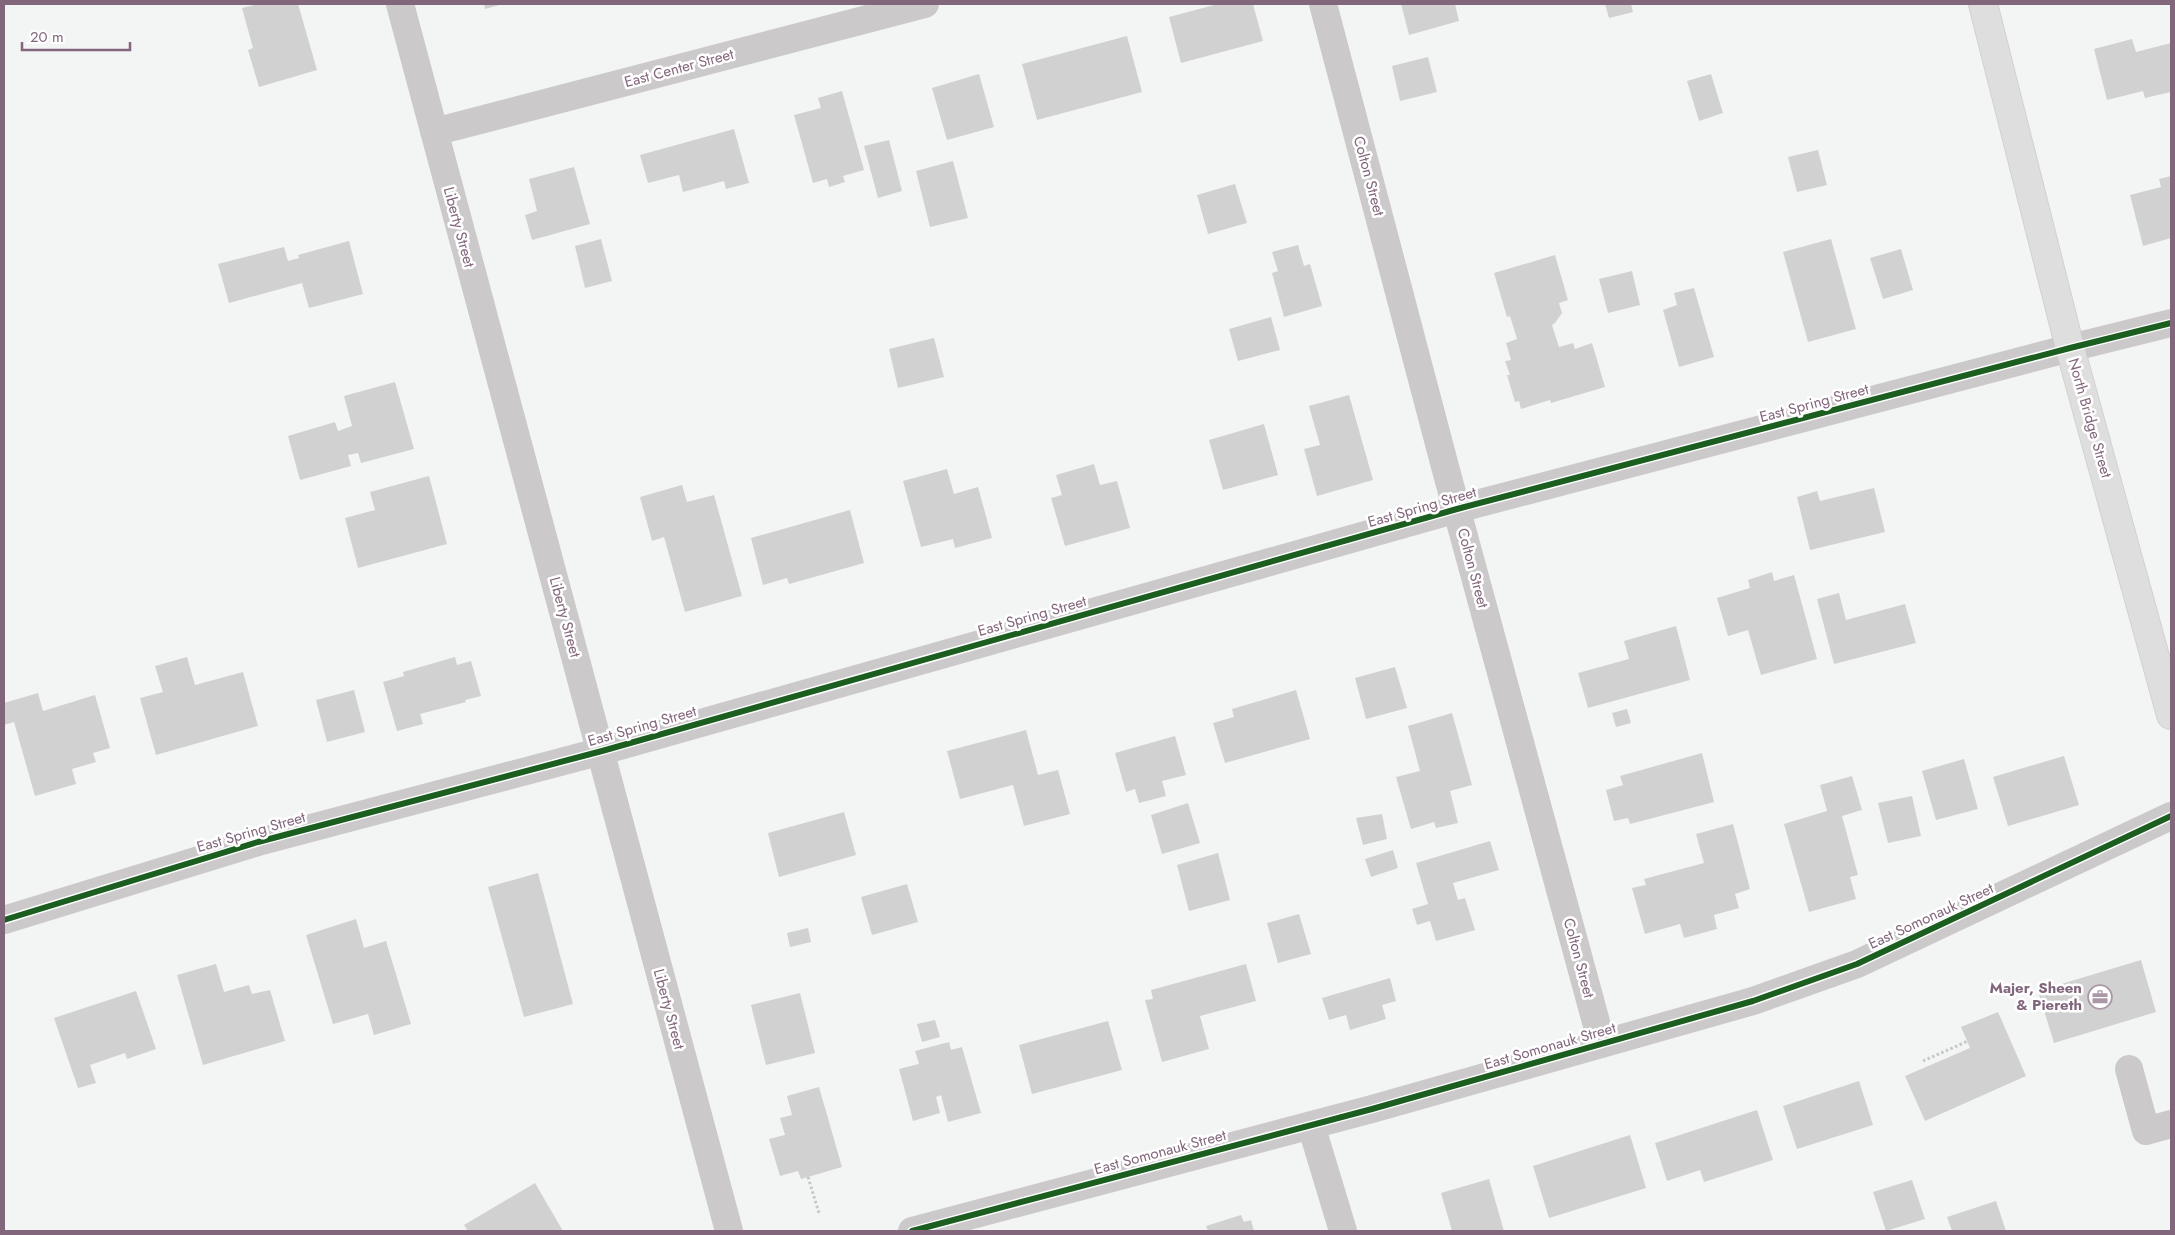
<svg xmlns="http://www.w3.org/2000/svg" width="2175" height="1235" font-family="Jost,sans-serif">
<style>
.building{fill:#d1d1d2}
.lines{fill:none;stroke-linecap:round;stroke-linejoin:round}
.highway-casing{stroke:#d2d1d2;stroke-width:30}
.path{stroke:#c8c6c8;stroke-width:3;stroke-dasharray:2.5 2.5;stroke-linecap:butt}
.minor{stroke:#cbc9ca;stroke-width:28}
.highway{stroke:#dfdedf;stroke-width:28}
.cycleway-casing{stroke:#fff;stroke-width:9}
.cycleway{stroke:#1b5e20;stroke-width:6}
.labels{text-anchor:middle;stroke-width:5;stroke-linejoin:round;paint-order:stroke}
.street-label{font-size:15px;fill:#82667c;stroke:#fff}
.poi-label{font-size:15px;font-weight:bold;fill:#82667c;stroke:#fff;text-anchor:end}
</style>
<rect width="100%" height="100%" fill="#f3f5f4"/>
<path class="building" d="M259,4H298L317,70L259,87L248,50L253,48L242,8Z
M484,4H503L485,9Z
M1218,4H1253L1263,41L1181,63L1169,17Z
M1401,4H1455L1459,21L1409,35Z
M1605,4H1631L1633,12L1609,18Z
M1127,36L1142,92L1037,120L1022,64Z
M2132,39L2136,52L2171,43V92L2145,98L2143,91L2107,100L2094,49Z
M1428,57L1437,92L1400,101L1392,66Z
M979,74L994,127L947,140L932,88Z
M1711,74L1723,113L1699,121L1687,81Z
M842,91L864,170L843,176L845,182L829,187L827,179L813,183L794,115L821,108L818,98Z
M734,129L749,183L726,189L724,181L683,192L679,175L648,183L640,155Z
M889,140L902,191L878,198L864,146Z
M1818,150L1827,185L1797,192L1788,157Z
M953,161L968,218L930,227L916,171Z
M574,167L590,224L532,240L525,215L537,211L529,179Z
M2171,176V238L2143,246L2130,195L2161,187L2159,179Z
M1235,184L1247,223L1208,234L1197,195Z
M601,239L612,281L585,288L575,246Z
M1831,239L1856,329L1808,342L1783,252Z
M349,241L363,294L309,308L302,283L229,303L218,264L284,247L288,261L299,258L298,255Z
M1298,245L1304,266L1310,264L1322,306L1284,317L1272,273L1278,271L1272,252Z
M1901,249L1913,290L1883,299L1870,258Z
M1555,255L1568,300L1559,303L1562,313L1555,323L1552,325L1559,347L1573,343L1575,349L1592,343L1605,387L1551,403L1550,400L1521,409L1519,401L1515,402L1507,375H1510L1505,361L1511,360L1506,343L1517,339L1510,316L1507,317L1494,273Z
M1632,271L1640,305L1608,313L1599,279Z
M1694,288L1714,357L1679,367L1663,310L1677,305L1674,293Z
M1271,317L1280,350L1238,361L1229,329Z
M934,338L944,377L898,388L889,349Z
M395,382L414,449L361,463L358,453L348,455L351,466L300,480L288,436L335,422L338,431L352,426L344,396Z
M1349,395L1373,480L1317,496L1304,449L1320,445L1309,406Z
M1264,424L1278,475L1223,490L1209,440Z
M1094,464L1100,485L1117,481L1130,528L1065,546L1051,498L1062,495L1056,475Z
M947,469L954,494L978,487L992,538L955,548L953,539L921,547L903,481Z
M429,476L447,544L358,568L345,518L375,510L370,492Z
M682,485L687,502L714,495L742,596L685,612L664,537L652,541L640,497Z
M1874,488L1885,532L1810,550L1797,497L1817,491L1820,501Z
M850,510L864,563L789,584L787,578L763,585L751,538Z
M1772,572L1774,581L1794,575L1817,659L1761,675L1748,630L1728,636L1717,598L1750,588L1748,580Z
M1839,593L1846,620L1905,604L1916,643L1834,664L1817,599Z
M1676,626L1690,680L1588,708L1578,673L1629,659L1624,641Z
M187,657L195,685L243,672L258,726L156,755L140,698L163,692L155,666Z
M455,657L457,665L471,661L481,696L465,700L466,702L420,714L423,724L397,731L383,682L404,676L403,672Z
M1395,667L1407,708L1366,719L1355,678Z
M354,690L365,732L327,742L316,700Z
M1296,690L1310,739L1225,763L1213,723L1234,717L1232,709Z
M38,693L43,711L95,695L110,748L93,753L96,762L72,769L76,784L35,796L14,722L4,725V703Z
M1627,709L1631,723L1616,727L1612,713Z
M1452,713L1472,785L1450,791L1458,823L1436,828L1434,822L1411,829L1396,777L1420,771L1408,726Z
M1026,730L1038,775L1058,770L1070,814L1024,826L1013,785L960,799L947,751Z
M1175,736L1186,775L1162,781L1166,796L1139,803L1135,789L1126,792L1115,753Z
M1702,753L1714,802L1630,824L1628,818L1614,821L1606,790L1623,785L1620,776Z
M2064,756L2079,805L2008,826L1993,777Z
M1964,759L1978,809L1936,820L1922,771Z
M1852,776L1862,810L1842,816L1858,875L1850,877L1856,899L1809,912L1784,824L1827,811L1820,785Z
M1912,796L1921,836L1888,843L1878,803Z
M1188,803L1200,843L1162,854L1151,815Z
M844,812L856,855L779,877L768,833Z
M1382,814L1387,839L1363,845L1356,818Z
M1733,824L1750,889L1735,894L1739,908L1714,915L1717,929L1684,938L1680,924L1645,934L1632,888L1646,885L1644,879L1704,863L1696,834Z
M1490,841L1499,870L1453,883L1458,900L1465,898L1475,930L1436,941L1430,921L1417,925L1412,909L1428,904L1416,863Z
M1393,850L1398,868L1371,877L1365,859Z
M1218,853L1230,900L1189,911L1177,865Z
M538,873L573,1004L524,1017L488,887Z
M907,884L918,922L872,935L861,897Z
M1299,914L1311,954L1278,963L1267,923Z
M356,919L364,948L386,941L411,1024L374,1035L368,1014L333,1024L306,935Z
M808,928L811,942L790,947L787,933Z
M2141,960L2156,1012L2054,1043L2038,991Z
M216,964L224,992L249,985L252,994L270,990L285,1041L203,1065L177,975Z
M1246,964L1256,1001L1200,1016L1209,1049L1162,1062L1145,1000L1153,999L1151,990Z
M1390,978L1396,1001L1382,1005L1386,1019L1350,1030L1346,1015L1329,1020L1322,998Z
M136,991L156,1049L127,1059L125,1053L90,1065L96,1083L78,1088L54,1018Z
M800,993L815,1053L766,1065L751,1005Z
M1998,1012L2026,1076L1925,1121L1905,1076L1970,1048L1961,1027Z
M935,1020L940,1037L922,1042L917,1024Z
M1108,1021L1122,1070L1032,1094L1019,1045Z
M949,1042L951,1050L962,1047L981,1113L948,1122L941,1095L936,1097L940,1113L913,1121L899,1069L919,1064L915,1051Z
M1859,1081L1873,1125L1797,1149L1783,1106Z
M819,1087L842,1167L801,1179L798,1171L780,1176L769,1139L785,1135L780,1118L792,1115L787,1096Z
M1757,1110L1773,1160L1704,1182L1700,1170L1667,1181L1655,1143Z
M1630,1135L1646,1188L1549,1218L1533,1166Z
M1489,1179L1504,1231H1452L1441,1193Z
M1912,1180L1925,1219L1886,1231L1873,1192Z
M535,1183L563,1231H468L464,1225Z
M1996,1201L2006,1231H1952L1947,1217Z
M1241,1215L1244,1222L1251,1220L1254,1231H1208L1206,1226Z"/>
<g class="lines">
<g class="highway-casing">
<path id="highway" d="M1983,4L2070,348L2171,715"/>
</g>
<path class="path" d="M1923,1061L1968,1041
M808,1177L819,1213"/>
<path class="minor" d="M400,4L729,1231
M1323,4L1447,474L1602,1044
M434,132L925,4
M4,920L258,842L602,751L1457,509L2070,348L2171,323
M2129,1069L2146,1131L2171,1124
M1311,1125L1343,1231
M912,1231L1372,1109L1753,1001L1857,964L2171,816"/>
<use href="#highway" class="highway"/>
<g class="cycleway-casing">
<path id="cycleway" d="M4,920L258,842L602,751L1457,509L2070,348L2171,323
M912,1231L1372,1109L1753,1001L1857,964L2171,816"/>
</g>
<use href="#cycleway" class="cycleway"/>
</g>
<defs>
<g id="office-ring" transform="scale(1.25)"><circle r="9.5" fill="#fff" stroke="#aa98a6" stroke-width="1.5"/><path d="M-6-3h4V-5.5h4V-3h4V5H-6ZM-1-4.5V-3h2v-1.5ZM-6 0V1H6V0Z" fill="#aa98a6"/></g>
</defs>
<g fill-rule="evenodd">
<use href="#office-ring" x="2100" y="997"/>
</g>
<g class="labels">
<g class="street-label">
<text transform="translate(679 68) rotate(-15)" y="5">East Center Street</text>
<text transform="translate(1369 176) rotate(75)" y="5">Colton Street</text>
<text transform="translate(459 227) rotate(75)" y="5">Liberty Street</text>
<text transform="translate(1814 403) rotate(-15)" y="5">East Spring Street</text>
<text transform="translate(2090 418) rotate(74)" y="5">North Bridge Street</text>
<text transform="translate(1422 507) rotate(-16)" y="5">East Spring Street</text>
<text transform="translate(1473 568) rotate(75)" y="5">Colton Street</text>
<text transform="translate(1032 616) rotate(-16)" y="5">East Spring Street</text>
<text transform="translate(565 617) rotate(75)" y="5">Liberty Street</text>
<text transform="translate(642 726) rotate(-16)" y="5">East Spring Street</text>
<text transform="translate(251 832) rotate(-16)" y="5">East Spring Street</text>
<text transform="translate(1931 916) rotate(-25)" y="5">East Somonauk Street</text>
<text transform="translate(1579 958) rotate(75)" y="5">Colton Street</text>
<text transform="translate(669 1009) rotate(75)" y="5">Liberty Street</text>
<text transform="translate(1550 1046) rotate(-16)" y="5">East Somonauk Street</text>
<text transform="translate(1160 1152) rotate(-15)" y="5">East Somonauk Street</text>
</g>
<g class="poi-label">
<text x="2082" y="993">Majer, Sheen<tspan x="2082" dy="17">&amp; Piereth</tspan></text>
</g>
</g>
<rect width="2175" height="1235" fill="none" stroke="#82667c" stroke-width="10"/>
<path d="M22 42v8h108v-8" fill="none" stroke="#82667c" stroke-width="2.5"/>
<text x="30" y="42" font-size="15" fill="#82667c" stroke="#ffffff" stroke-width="4" paint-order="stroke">20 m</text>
</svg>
